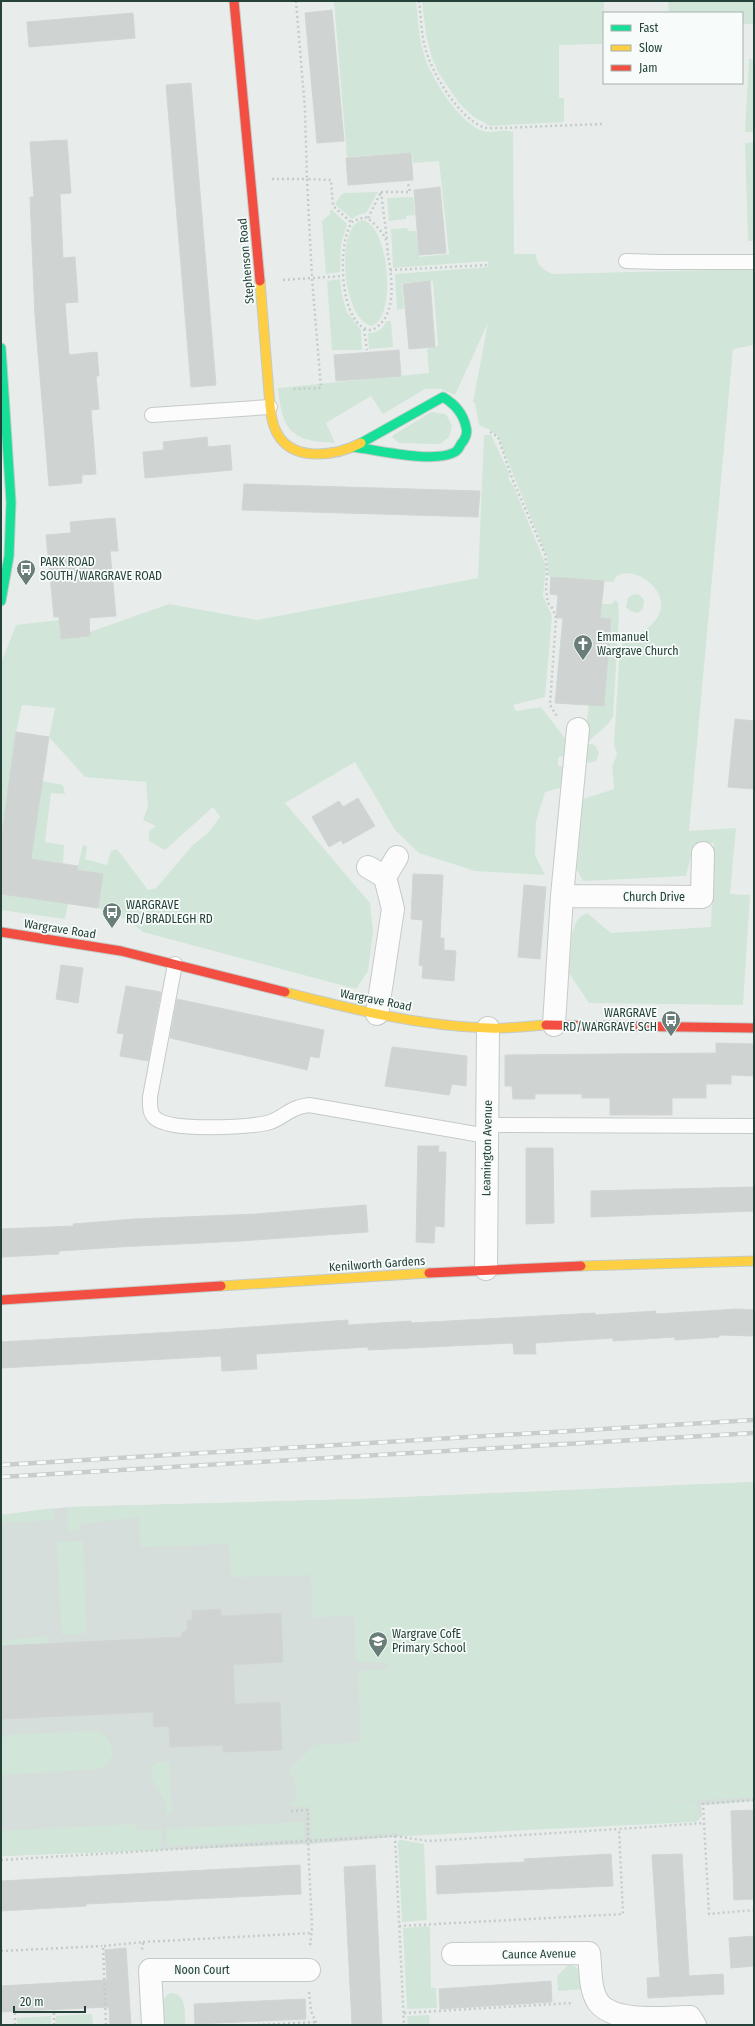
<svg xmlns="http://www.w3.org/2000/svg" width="755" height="2026" font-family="'Fira Sans Condensed',sans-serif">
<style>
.built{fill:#d6dedb}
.green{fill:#d1e6d8}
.building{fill:#cfd4d2;stroke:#d1d6d4}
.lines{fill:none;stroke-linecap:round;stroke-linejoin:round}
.lane-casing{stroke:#c5cac8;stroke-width:16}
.street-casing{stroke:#c5cac8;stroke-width:24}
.fast-casing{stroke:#c3cbc8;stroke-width:11}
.slow-casing{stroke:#c3cbc8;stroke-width:11}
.jam-casing{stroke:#c3cbc8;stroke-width:11}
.path{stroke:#c3ccca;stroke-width:2.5;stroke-dasharray:2 3;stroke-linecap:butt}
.lane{stroke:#fcfcfc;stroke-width:14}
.street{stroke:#fcfcfc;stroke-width:22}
.fast{stroke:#16e098;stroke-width:9}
.slow{stroke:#ffcf43;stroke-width:9}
.jam{stroke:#f24e42;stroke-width:9}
.rail-casing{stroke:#c9cdcc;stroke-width:4.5}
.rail{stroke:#f7fbf9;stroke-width:3;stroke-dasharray:9;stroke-linecap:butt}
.labels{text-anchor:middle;stroke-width:3.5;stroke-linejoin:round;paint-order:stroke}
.street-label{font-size:12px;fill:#24423a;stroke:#f7fbf9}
.poi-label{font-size:12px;fill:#24423a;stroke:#f7fbf9;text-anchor:start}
</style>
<rect width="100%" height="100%" fill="#e8edeb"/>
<path class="built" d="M754,1482V1801L701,1805L702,1817L405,1836L311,1844L1,1856V1515L68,1507L362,1499Z"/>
<path class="green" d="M334,1H416C418,20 419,40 425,58C432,79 461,125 483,131C492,134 504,128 513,132L514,254H536C537,266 543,270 553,274L754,269V345L733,349L689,831L736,828L730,894L750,895L743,1005L589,1003L569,973L572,934L576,922L581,916L587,913L611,933L711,927L714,843L694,844L686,876L583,881L577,870L583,799L614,789L612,766L617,755L614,744L620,646C632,638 649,630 657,618C676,587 622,558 613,582L551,577L548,575L547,557L498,437L490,430L479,425L475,403L473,402L488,323L455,395L441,389H425L383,414L371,396L326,423L335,443C292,441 282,432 278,388L429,373L427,349L438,346L433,281L402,283L404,309L397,310L395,274L488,267V261L393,268L391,229L407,228L408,231H416L419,257L449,254L439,161L413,163L412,153L347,157Z
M422,1H604V39H602V44L559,45V98H564V122L490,126L474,117L459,103L438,72L432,58L426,35Z
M668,1H754V24H742V13H669Z
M749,59H754V132H745Z
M754,142V241H748L745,143Z
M378,192L366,213L358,215L352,219L335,204L341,195L344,193Z
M413,197L415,215L406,216V219L389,221L387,198Z
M330,210H332L347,224L341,245L340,272L326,274L322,221L330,214Z
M362,220C390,224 397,321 371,326C343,319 334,228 362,220Z
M340,279L342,296L347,312L361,330L362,350H332L327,281Z
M386,321H391L393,347L369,349L368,333C375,334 384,329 386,321Z
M431,412L446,414L452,426L449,437L440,444L399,443L393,438L392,436Z
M484,435H491L509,473V480L514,487L546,566L543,596L552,616L545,697L513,705L516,711L541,707L567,741L566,756L558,757V766L565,767L563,787L545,792L536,822L535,855L545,875L475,871L419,853L395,830L355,762L285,803L370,903L373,932L368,971L356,989L143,932L128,920L98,908L77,870L83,845L87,846L85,859L107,865L111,851L117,849L148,890L156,888L193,845L208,833L220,817L213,807L165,850L149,841V831L156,826L143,820L148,807L146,782L85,777L49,737L55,708L22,705L16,732L1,840V663L16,625L59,620L61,639L90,636V632L169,604L257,620L478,578Z
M634,594L640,595L644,600L643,609L638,613L630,611L626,607L628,598Z
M616,600L618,603L619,615L613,717L608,724L583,746L589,705L604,706L611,620L600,618L602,604H611Z
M588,744L595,745L599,753L596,761L590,763L584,761L585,745Z
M42,781L63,785L65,794L51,793L45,842L64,845L63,864L31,859Z
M1,894L68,904L65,919L1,910Z
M754,1482V1797L571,1807L697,1801L700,1818L698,1821L695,1822L405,1836L394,1833L311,1839L310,1807L290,1806V1804L296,1800C297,1791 296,1783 293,1776L290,1775L289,1770L315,1745L361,1742L358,1671L388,1669L387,1663L356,1662L354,1615L312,1618L311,1575L233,1577L231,1575L229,1544L141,1547L139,1517L80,1524L79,1531L68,1530V1507L362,1499Z
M53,1508L54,1520L1,1523V1515Z
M83,1541L86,1633L62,1635L57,1542Z
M48,1636L47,1643L1,1645V1641Z
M95,1731C107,1735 110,1741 113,1754L106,1766L97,1769L1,1775V1737L5,1735Z
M157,1762H169L172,1813L167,1814L165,1801L152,1779V1766Z
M304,1822V1839L168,1846L165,1829Z
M136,1824V1830H161V1850L1,1856V1831Z
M402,1840L424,1844L427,1920L402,1922L398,1843L399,1840Z
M427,1926L430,1927L431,1988H436L437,2008L407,2009L403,1928Z
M568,1965C582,1966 583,1977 585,1989L558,1991L557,1976Z
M171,1993C187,1994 185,2013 185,2025H163C163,2015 159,1997 171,1993Z
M92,2014L93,2025H55L56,2016Z
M429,2015L430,2025H408L407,2016Z
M51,2016V2025H17V2018Z"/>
<path class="building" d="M332,10L344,141L317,143L305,13Z
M133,13L135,38L29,47L27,22Z
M191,83L216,385L191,387L166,85Z
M67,140L71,193L60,194L63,258L75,257L78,302L65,303L69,355L97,352L99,376H96L99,409L91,410L96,474L82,475V483L49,486L35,316L30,197H34L30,142Z
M411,153L413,180L348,185L346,158Z
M440,187L446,253L419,255L414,190Z
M430,281L435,347L409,349L403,284Z
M399,350L401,376L336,381L334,355Z
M207,437L208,447L230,445L232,470L145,478L143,452L164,450L163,442Z
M244,484L480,491L478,517L242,510Z
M115,518L118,551H110L116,616L89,618L90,636L61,639L59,617H54L46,535L71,533L70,522Z
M551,577L604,581L600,618L611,619L604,706L555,703L563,618H556L558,595L550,594Z
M735,719L754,721V789L728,787Z
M16,732L49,737L31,859L78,866L77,870L103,874L98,908L1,894V840Z
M358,798L375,826L343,844L341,840L329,847L312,817L339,801L343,807Z
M413,874L443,875L440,938H444V950L456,951L454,981L422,978L423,966L419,965L423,920L411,919Z
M524,885L546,887L540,959L518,957Z
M61,965L83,968L78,1003L56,999Z
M126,986L161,992L148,1061L120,1056L124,1034L117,1033Z
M177,999L324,1030L319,1058L310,1056L307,1070L170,1038Z
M716,1043L754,1044V1076L731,1075V1084H706V1098H672V1115H610V1098H582V1094H535V1099H513L512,1086H505V1055L716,1053Z
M392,1047L467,1056L466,1086L452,1084L449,1095L385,1086Z
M418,1146H439L438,1152H446L444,1227L435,1226L434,1243L416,1242Z
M526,1148H553L554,1223L526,1224Z
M754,1187V1211L591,1217V1191Z
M366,1205L368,1232L241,1241L119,1247L59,1251V1254L1,1257V1229L74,1226L73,1224L134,1219L256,1214Z
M738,1309L754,1310V1336L719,1335V1337L675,1340V1337L613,1341V1338L535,1343L536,1354H514L513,1343L368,1350V1347L256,1354L257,1369L222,1371L221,1356L1,1368V1342L209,1330L348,1320V1325L411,1321V1323L595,1313V1315L656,1311V1314Z
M221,1609V1616L281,1613L283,1662L233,1665L235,1704L280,1702L282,1750L223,1752V1745L170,1747L169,1726L154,1727L153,1712L1,1719V1646L182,1637V1632L187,1631V1620H192V1611Z
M754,1810V1899L734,1900L731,1811Z
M611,1854L613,1886L437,1894L436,1866L525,1862L524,1859Z
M682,1854L689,1976L723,1974L724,1994L648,1998L647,1978L660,1977L652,1855Z
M300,1865L301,1894L86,1904V1906L1,1911V1881Z
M375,1865L382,2025H352L344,1867Z
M754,1936V1966L731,1968L729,1938Z
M126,1948L131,2025H110L109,2007L1,2012V1986L107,1980L105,1950Z
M551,1981L552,2002L440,2009L439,1989Z
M305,1999L306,2019L195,2024L194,2004Z"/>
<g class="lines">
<g class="lane-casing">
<path id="lane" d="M626,261L659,262H754
M152,415L270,407
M175,964L150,1097C150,1104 149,1113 155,1118C171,1132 246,1127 267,1123C278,1121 287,1111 297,1108C301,1106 305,1106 309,1105L487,1136
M487,1125L754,1126"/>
</g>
<g class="street-casing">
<path id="street" d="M368,867L385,877L397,857
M562,896L702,897L703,853
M377,1014L393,909L385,877
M554,1025L562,896L578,729
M486,1269L488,1028
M453,1954L589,1953C591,1968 589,1988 598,2002C614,2024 666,2017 690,2017L695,2025
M153,2025L150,1970H309"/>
</g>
<g class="fast-casing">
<path id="fast" d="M1,348L11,502L9,556L1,601
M353,447C378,450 431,463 453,453C457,452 459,448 461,444C465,440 468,433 466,427C463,413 455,404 443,397L361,443"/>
</g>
<g class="slow-casing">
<path id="slow" d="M260,281L270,406C271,417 273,429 280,438C298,462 338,455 361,443
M285,992C351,1009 419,1026 488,1028C507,1029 527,1026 546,1025
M581,1266L754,1261
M221,1286L429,1273"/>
</g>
<g class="jam-casing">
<path id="jam" d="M234,1L260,281
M1,932L121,951L285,992
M546,1025L754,1028
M429,1273L581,1266
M1,1300L221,1286"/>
</g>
<path class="path" d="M296,1L305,110L307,179L331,180L333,206L352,223
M419,1C421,16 421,32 425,47C431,72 458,117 483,127C488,129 495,128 501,128L602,124
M272,179H307L312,278L321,388L292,389
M381,192L387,239
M381,192H410L408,183
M365,217C373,221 383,232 386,240C388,244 387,251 388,255C392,278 398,317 372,330C339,330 336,241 353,221Z
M368,218L381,192
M390,270L489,265
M283,280L343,276
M364,329L367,350
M490,432L498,437L512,478L545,554L547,571L546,590L548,603L553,609L556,618L550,705L558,718
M754,1800L703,1804L709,1914L754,1910
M291,1811L308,1810V1841L395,1836L404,2025
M395,1836L429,1841L619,1829
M1,1860L308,1841L312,1928L310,1947
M399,1926L623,1914L619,1829L704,1823
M143,1942L311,1933
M1,1951L102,1946
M309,1992L311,2011L317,2025
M404,2013L573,2003
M15,2025V2011
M54,2025V2009
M106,2025L103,1946L143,1942L142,1950
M258,2025L317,2022"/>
<use href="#lane" class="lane"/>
<use href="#street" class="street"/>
<use href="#fast" class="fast"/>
<use href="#slow" class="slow"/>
<use href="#jam" class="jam"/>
<g class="rail-casing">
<path id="rail" d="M1,1465L754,1420
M1,1477L754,1433"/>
</g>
<use href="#rail" class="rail"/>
</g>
<defs>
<g id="bus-pin" transform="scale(1)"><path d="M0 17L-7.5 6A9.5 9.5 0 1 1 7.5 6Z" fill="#697e78" stroke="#f7fbf9"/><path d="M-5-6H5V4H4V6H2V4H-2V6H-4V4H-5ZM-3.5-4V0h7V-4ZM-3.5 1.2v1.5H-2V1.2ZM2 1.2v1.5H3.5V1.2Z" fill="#fff"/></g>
<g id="church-pin" transform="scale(1)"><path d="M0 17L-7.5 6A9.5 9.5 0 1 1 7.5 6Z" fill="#697e78" stroke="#f7fbf9"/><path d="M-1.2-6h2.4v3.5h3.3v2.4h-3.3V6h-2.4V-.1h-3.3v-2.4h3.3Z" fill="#fff"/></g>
<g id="school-pin" transform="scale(1)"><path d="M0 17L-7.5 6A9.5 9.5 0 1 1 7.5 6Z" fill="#697e78" stroke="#f7fbf9"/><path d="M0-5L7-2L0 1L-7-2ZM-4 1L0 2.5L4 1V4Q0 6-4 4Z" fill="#fff"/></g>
</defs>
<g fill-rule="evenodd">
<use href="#bus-pin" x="26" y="569"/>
<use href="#church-pin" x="583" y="644"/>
<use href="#bus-pin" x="112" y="912"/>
<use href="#bus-pin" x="671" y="1020"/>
<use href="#school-pin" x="378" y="1641"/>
</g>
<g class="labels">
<g class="street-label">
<text transform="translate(246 261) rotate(-95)" y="4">Stephenson Road</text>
<text x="654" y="901">Church Drive</text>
<text transform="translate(60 929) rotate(9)" y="4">Wargrave Road</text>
<text transform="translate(376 1000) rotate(11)" y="4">Wargrave Road</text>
<text transform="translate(487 1148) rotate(-89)" y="4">Leamington Avenue</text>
<text transform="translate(377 1264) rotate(-4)" y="4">Kenilworth Gardens</text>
<text transform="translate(539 1954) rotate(-1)" y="4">Caunce Avenue</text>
<text x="202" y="1974">Noon Court</text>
</g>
<g class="poi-label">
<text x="40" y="566">PARK ROAD<tspan x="40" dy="14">SOUTH/WARGRAVE ROAD</tspan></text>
<text x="597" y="641">Emmanuel<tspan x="597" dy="14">Wargrave Church</tspan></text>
<text x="126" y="909">WARGRAVE<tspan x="126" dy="14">RD/BRADLEGH RD</tspan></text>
<text x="657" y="1017" text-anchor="end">WARGRAVE<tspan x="657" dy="14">RD/WARGRAVE SCH</tspan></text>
<text x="392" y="1638">Wargrave CofE<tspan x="392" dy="14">Primary School</tspan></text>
</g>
</g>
<rect width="755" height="2026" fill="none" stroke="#24423a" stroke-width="4"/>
<rect x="603" y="12" width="140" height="72" fill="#f7fbf9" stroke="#a3b1ad"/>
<rect x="611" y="25" width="20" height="6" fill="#16e098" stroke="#a3b1ad"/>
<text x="639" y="32" font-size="12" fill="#24423a">Fast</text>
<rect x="611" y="45" width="20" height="6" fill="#ffcf43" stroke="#a3b1ad"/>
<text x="639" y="52" font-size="12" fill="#24423a">Slow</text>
<rect x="611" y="65" width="20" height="6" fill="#f24e42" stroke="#a3b1ad"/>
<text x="639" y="72" font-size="12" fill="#24423a">Jam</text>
<path d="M14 2006v6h71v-6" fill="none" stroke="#24423a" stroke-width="2"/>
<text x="20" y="2006" font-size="12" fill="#24423a" stroke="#f7fbf9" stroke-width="3" paint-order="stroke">20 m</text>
</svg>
